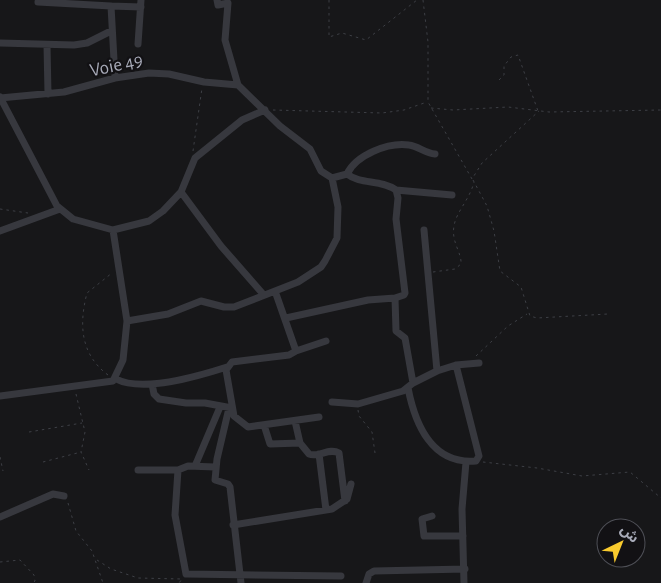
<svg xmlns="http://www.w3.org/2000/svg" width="661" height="583" font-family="'Alegreya Sans','Noto Sans Arabic',sans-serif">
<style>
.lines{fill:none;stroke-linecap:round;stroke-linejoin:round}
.path{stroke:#3d3f45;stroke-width:1;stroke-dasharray:2.5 4;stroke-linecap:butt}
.minor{stroke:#37383e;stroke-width:7}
.labels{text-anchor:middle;stroke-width:4.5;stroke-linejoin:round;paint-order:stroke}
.street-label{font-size:19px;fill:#a8abb9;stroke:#121114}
</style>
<rect width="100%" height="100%" fill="#171719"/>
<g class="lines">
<path class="path" d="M329,0V37L342,33L366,40L417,0
M423,0L428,42V102L472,179L482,163L539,111
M499,80L504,75V66L511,57L518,55L538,111
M431,108L453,110L508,107L549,112L661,110
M273,110L382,113L404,110L427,102
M193,151L202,88
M473,180L487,206L494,231L500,271L521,287L530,316L537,318L608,314
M0,209L28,213
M433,272L455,269L461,264C462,253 451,242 454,226C456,212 470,199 474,182
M476,356L508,326L527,314
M108,375C80,354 79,324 87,293L112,273
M76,394L85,432L81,452L89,470
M358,410L359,416L372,432L375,453
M29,432L82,423
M0,457L3,471
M43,462L81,452
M483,462L537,468L582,476L630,472L661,498
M68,503L76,531L92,551L103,583
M97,560L111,569L138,578L182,579L179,583
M0,562L20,560L34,575L35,581L33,583"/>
<path class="minor" d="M217,0L218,5L228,3L225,40L238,85L280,126L310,149L321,171L332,178L347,174C356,155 388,142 409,145C418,146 425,153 435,154
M38,2L111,6L115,78
M111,6L141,7
M0,43L74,45L87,43L111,31
M138,44L141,0
M47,45L48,94
M0,97L57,206L73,219L113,230L149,221L163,211L181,192L195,158L242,120L265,110
M0,98L64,92L115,78L149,73L169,74L204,82L238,85
M347,174C361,185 380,179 396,190L398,198L396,219L405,293L404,295L395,298L396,331L405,338L413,383
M396,190L452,195
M181,192L221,246L263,294
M113,230L127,321
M424,230L437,371
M0,231L60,209
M275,291L296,351
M286,318L368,300L395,298
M116,379C143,393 199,376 227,367
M152,384L154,394L159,399L186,403H205L232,408
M408,388C415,424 432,465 476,461L479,456L456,365
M0,396L113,381L123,360L127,321L168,314L201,301L224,307H234L298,282L321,267L325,261L337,238L338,207L332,178
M332,402L358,404L403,391L413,383L437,371L456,365L479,363
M229,408L217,459L215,480L228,484L230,487L241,583
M319,417L248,427L234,416L226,370L232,362L289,355L296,351L326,341
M295,421L300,443L309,454C319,458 329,447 339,453L345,501
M264,425L270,444L300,443
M319,454L326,510
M195,466L220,407
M138,470H178L188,466L215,467
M178,470L175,515L186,574L341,576
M432,516L422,519L424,536H463
M0,517L53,494L64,496
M233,525L332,509L347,499L351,484
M366,583L369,574L374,571L465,569
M464,583L462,509L466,462"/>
</g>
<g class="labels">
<g class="street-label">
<text transform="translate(116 64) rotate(-12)" y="7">Voie 49</text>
</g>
</g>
<g transform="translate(621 543) rotate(43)"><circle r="24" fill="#121114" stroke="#4e4f56"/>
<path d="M0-4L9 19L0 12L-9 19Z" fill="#f9cb2e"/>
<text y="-8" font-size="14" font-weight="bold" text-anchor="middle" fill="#a8abb9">ش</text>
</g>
</svg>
